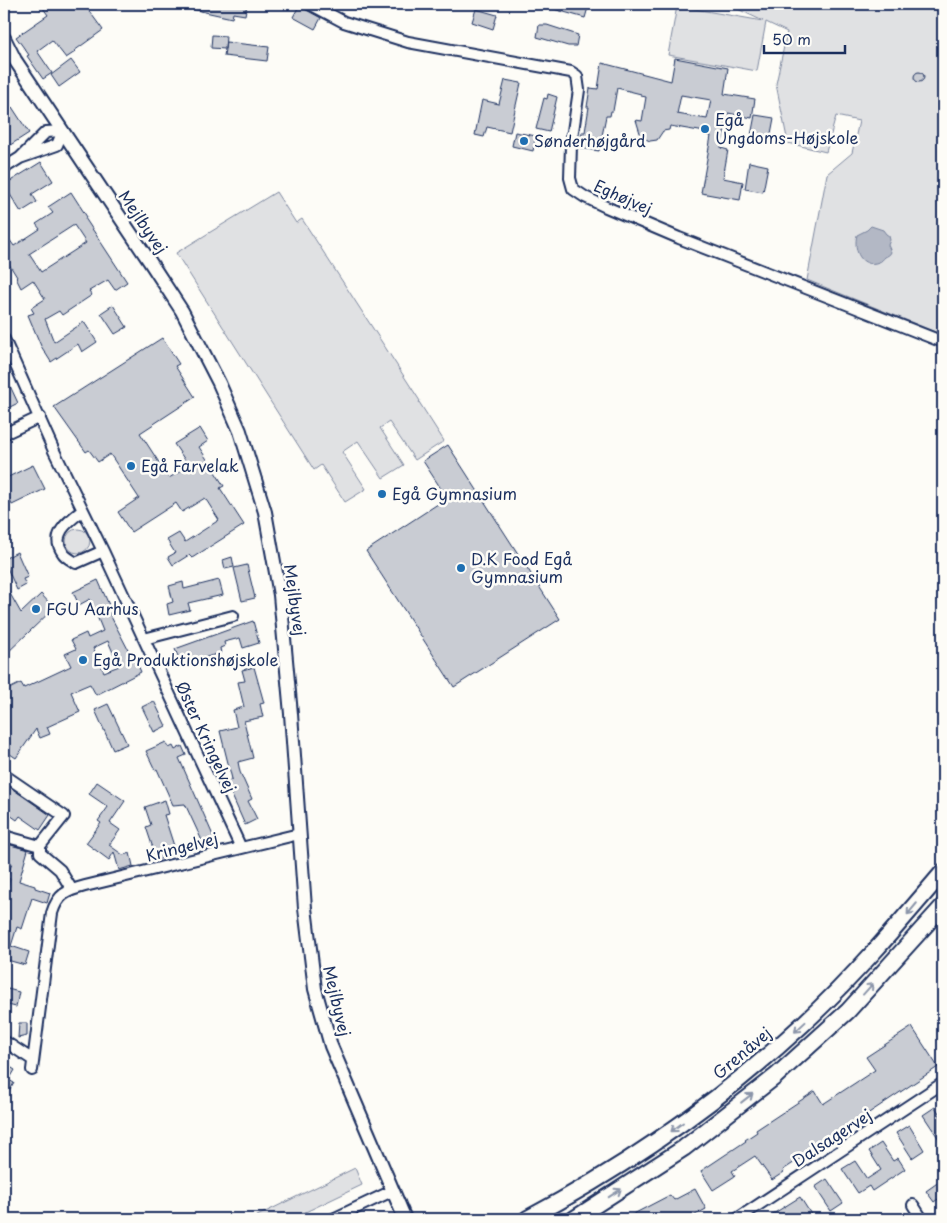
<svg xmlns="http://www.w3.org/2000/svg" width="947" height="1223" font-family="'Playpen Sans',sans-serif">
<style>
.green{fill:#e0e1e3;stroke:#7e88a0}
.water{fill:#b3b8c5;stroke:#76819c}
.building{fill:#c9ccd3;stroke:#1b2f5e;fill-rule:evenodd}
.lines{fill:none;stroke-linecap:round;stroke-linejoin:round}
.minor-casing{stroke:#1b2f5e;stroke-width:14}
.tertiary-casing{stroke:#1b2f5e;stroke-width:16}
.secondary-casing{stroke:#1b2f5e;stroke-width:19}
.minor{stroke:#fdfcf7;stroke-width:10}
.tertiary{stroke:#fdfcf7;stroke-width:12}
.secondary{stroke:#fdfcf7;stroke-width:15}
.oneway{stroke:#8c96aa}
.poi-dot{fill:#1f6fb2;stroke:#fdfcf7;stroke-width:2}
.labels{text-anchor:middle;stroke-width:5;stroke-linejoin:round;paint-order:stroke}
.poi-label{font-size:16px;fill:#1b2f5e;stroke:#fdfcf7;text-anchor:start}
.street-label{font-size:16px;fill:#1b2f5e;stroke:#fdfcf7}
</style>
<rect width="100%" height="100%" fill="#fdfcf7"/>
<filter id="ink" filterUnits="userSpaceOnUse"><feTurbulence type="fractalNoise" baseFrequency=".02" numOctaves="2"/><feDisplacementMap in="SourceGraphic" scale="10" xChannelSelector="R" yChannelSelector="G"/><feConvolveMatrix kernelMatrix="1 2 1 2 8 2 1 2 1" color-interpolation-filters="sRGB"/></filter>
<g filter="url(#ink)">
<path class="green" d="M727,4H940L943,8V335L807,280L827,174L852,153L859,121L836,116L826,152L788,143L776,84L787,32L766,22L757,71L668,55L677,6L763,21Z
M276,192L296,223L302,219L420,401L419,402L444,441L415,460L389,422L380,428L404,465L383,478L358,441L342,452L366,489L345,502L321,465L314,470L176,253Z
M66 541a12 12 0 1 1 24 0a12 12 0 1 1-24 0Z
M355,1168L362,1185L291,1219H251Z"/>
<path class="water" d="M871,226L883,230L886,234L889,236L890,240L888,245L891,252C890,255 887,256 885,257C883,259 882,261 879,262C861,269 853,250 857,235L867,230Z"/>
<path class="building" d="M40,4H84L103,30L74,51L75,52L66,58L52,40L37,51L52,73L43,79L27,56L29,55L16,37L48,15Z
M188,4H247L245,15L233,13L232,18L187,8Z
M544,4H589L585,18L543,6Z
M299,6L321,18L315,29L293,17Z
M476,9L497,15L493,29L472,22Z
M539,25H547L578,35L576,46H568L537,37Z
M212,35L226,36L225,49L211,48Z
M226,42L269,47L267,61L224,56Z
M675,58L728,68L724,94L755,99L752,118L728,113L721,148L728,150L723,178L743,182L740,200L701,193L711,136L705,135V132L670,126L669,130L663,131L657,140L650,141L643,138L640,133L636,120L642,121L646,97L641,96V94L617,88L613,111H611L610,116H606L599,151L580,148L582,132H585L589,107H587L590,88L598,89L602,63L671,81ZM681,95L711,100L707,119L677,114Z
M71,60L80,72L59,87L51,75Z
M914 77a5 5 0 1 1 10 0a5 5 0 1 1-10 0Z
M505,80L521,83L510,132L487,127L484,137L475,135L482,100L499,104Z
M548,94L557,97L549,132L536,129L544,98L547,99Z
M12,107L29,133L4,149V113Z
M755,115L774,118L769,144L750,141Z
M515,132L536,136L533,151L512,146Z
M41,162L53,181L32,194L37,202L21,212L4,185Z
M749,162L768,166L763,192L745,189Z
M71,192L87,217L85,218L127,282L115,290L108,280L89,291L92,295L62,315L59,311L45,319L54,342L84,322L97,342L82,352L78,344L51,362L41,346L28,315L34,313L31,308L45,299L33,280L21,288L16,278L17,277L4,256V243L9,239L14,246L40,229L36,224L53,213L48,207ZM74,225L86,243L41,272L29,254Z
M113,305L127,327L115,334L101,313Z
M162,338L179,364L175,366L195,397L140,433L169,478L189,466L174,444L200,428L208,441L199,447L224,486L220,488L244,525L192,558L189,555L173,565L168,557L175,553L167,540L179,533L185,542L219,520L205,498L182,512L176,503L131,532L118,512L139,498L110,454L98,462L89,450L86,452L54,407Z
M4,373L18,403L4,410Z
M448,445L560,619L454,687L366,551L447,498L423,461Z
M33,465L45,489L12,505L4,488V479Z
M17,552L28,577L23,579L26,585L17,590L4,561V559Z
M232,557L234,567L225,569L223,560Z
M247,565L255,598L242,601L234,568Z
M98,580L109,605L106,607L133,659L135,658L141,672L96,695L90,684L71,692L80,712L47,727L50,734L40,738L36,729L16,758L4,750V685L9,689L21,683L24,688L71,666L65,654L76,649L71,640L86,633L88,638L103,631L90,599L79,605L73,592ZM108,641L119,666L104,672L93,648Z
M219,580L223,595L188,603L190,610L169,615L167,604L173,602L169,586L183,582L184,589Z
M4,583L21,613L41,594L54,608L4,656Z
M253,621L259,643L243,648L240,638L224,642L225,646L220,648L221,653L203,658L204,662L193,666L190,659L180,662L175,649Z
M254,667L264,703L260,704L263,717L244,721L253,758L238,762L240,772L252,799L248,801L257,819L245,825L226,782L232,779L220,731L237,727L233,710L244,707L238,682L245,681L242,670Z
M154,701L166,726L154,732L142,707Z
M108,704L127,744L113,750L95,710Z
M166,742L169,748L173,746L175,750L182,746L186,755L179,758L215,840L204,845L185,804L173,805L157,769L155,770L146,751Z
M97,782L125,801L110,823L120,830L109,845L123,855L130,853L133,866L119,870L114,852L109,860L86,843L101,823L98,821L108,807L89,794Z
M4,783L50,815L40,830L20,816L17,820L10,815L11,813L9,812L10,809L4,805Z
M165,800L169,814L164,815L174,846L166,849L168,856L157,860L146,827L151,825L145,807Z
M4,843L28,850L19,881L35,886V888L50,893L47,903L32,898L22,929L17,927L11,946L29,952L25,965L7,960L6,964H4V901L10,879L7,878L12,863L4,861Z
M4,988L19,992L16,1007L4,1004Z
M19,1023H27V1036L18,1038Z
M912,1027L938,1067L783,1170L784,1172L772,1180L755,1156L732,1171L735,1176L713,1190L701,1171L746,1141L745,1140L757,1132L756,1130L815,1091L823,1104L875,1070L866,1057Z
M4,1063L15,1070L9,1080L14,1083L4,1100Z
M935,1107L943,1119V1145L923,1115Z
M909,1125L924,1150L912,1158L896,1133Z
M881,1143L893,1161L898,1158L905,1169L872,1191L869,1186L858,1193L842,1169L855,1161L867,1179L881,1170L869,1151Z
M827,1179L843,1203L831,1211L815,1187Z
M943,1179V1207L938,1199L934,1202L926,1191Z
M695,1189L706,1209L688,1219H624L670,1195L674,1200Z
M800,1197L814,1219H797L795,1216L790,1219H765Z"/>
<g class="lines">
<g class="minor-casing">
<path id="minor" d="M310,4L344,22L408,42L571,72L577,76L579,90L571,145L570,178L573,189L585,197L606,207L679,238L943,342
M4,168L20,158L46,132L63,131L57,145L20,158
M4,339L54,451L103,551L241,848
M4,434L40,417
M83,510C70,520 49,534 63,553C65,557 72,560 76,563L103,551
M144,639L233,616
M4,775L64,816L40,846L4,836
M40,846V853L60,870L72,890
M4,1041L33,1060
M32,1070L52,913C58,894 66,891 85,886L299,834
M913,1205L922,1219
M333,1219L392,1191
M737,1219L943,1083"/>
</g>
<g class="tertiary-casing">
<path id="tertiary" d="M4,38L15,60L150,262L182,311L219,383L240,431L265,512L280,595L291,714L305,908L315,989L331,1046L405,1219"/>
</g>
<g class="secondary-casing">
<path id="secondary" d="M527,1219C627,1166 719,1102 802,1025C853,978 898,925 943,872
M574,1219L684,1148L776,1076L848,1011L943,906"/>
</g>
<use href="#minor" class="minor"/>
<use href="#tertiary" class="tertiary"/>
<use href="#secondary" class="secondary"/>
</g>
<defs><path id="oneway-shaft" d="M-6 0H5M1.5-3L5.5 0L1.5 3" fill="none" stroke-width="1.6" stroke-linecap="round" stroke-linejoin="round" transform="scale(1.25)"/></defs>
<g class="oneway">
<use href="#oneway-shaft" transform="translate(912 909) rotate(130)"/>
<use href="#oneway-shaft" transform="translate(868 989) rotate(-48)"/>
<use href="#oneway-shaft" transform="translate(800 1027) rotate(137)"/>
<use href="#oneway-shaft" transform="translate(747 1098) rotate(-38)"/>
<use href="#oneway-shaft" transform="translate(677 1127) rotate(143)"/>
<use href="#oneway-shaft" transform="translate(615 1193) rotate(-33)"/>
</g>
</g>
<g class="poi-dot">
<circle cx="705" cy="129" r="5"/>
<circle cx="524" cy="141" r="5"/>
<circle cx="131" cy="466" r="5"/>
<circle cx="382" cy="494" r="5"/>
<circle cx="461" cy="568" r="5"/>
<circle cx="36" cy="609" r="5"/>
<circle cx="83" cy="660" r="5"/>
</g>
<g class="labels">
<g class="poi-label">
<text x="715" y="126">Egå<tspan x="715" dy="18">Ungdoms-Højskole</tspan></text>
<text x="534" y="147">Sønderhøjgård</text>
<text x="141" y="472">Egå Farvelak</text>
<text x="392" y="500">Egå Gymnasium</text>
<text x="471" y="565">D.K Food Egå<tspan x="471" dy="18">Gymnasium</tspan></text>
<text x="46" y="615">FGU Aarhus</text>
<text x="93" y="666">Egå Produktionshøjskole</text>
</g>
<g class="street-label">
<text transform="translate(623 197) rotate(24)" y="6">Eghøjvej</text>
<text transform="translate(143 222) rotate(56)" y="6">Mejlbyvej</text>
<text transform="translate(295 600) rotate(82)" y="6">Mejlbyvej</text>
<text transform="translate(206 737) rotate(65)" y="6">Øster Kringelvej</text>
<text transform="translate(182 847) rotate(-14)" y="6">Kringelvej</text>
<text transform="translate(337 1001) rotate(77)" y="6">Mejlbyvej</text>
<text transform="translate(742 1053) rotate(-40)" y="6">Grenåvej</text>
<text transform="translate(832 1138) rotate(-33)" y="6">Dalsagervej</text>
</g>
</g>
<rect width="947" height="1223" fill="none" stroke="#fdfcf7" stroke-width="20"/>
<rect x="10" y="10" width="927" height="1203" fill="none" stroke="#1b2f5e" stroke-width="2" filter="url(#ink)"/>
<path d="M764 45v8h81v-8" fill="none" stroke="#1b2f5e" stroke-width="2.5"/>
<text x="772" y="45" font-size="15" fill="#1b2f5e" stroke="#fdfcf7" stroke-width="4" paint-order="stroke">50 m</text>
</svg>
